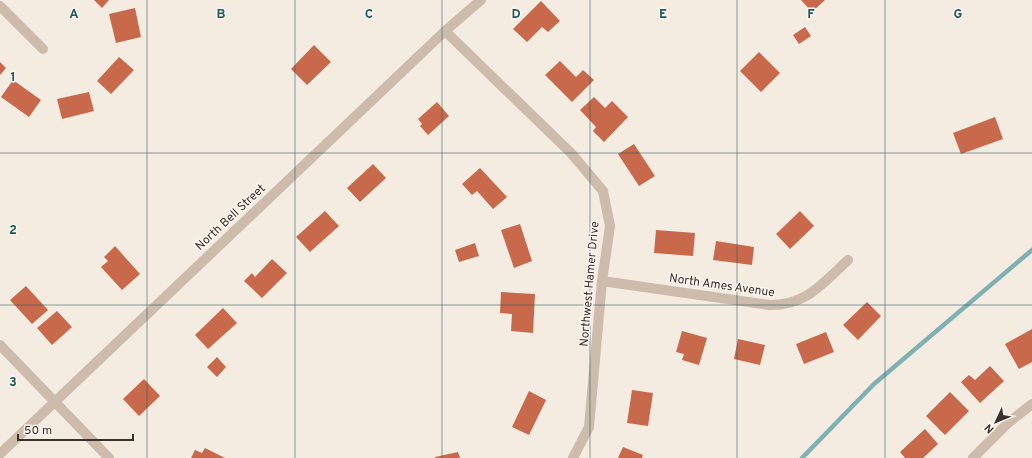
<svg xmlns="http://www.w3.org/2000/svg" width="1032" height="458" font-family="Overpass,sans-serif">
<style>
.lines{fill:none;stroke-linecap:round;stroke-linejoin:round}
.stream{stroke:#7fb0b2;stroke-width:4.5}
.building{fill:#c8694b}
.minor{stroke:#cdbbac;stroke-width:10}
.grid{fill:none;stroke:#1f5a5e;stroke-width:1;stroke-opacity:0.55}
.labels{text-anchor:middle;stroke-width:3;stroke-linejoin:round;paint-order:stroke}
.street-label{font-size:12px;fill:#3b302b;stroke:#fbf5ee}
.grid-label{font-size:13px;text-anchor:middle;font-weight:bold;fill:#1f5a5e;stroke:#fbf5ee;stroke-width:3;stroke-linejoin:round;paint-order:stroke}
</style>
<rect width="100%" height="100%" fill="#f4ebe1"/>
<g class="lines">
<path class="stream" d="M802,458L874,384L1032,250"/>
</g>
<path class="building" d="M94,0H109L102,8Z
M801,0H825L812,12Z
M541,1L560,21L548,32L542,27L527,42L513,29Z
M135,8L141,37L116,43L109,14Z
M805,27L811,36L799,44L793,35Z
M314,45L331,62L307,85L291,69Z
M759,52L780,73L761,92L740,71Z
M119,57L134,70L111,94L97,81Z
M560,61L576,77L583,70L594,80L572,102L545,75Z
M0,62L6,68L0,75Z
M13,80L41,100L29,117L1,97Z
M89,92L94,111L62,119L57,99Z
M594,97L605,108L612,101L628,117L604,142L593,131L596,127L580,110Z
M437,102L449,116L428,135L420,126L422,124L418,119Z
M995,117L1003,139L961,154L953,133Z
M634,144L655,176L639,186L618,154Z
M373,164L386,178L360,202L347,188Z
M480,168L507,197L493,209L477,191L472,195L462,184Z
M325,211L339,226L310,252L296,237Z
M800,211L814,226L790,249L776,234Z
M520,224L532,261L514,268L501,230Z
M656,230L695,233L693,256L654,253Z
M716,241L754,247L752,265L713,260Z
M475,243L479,256L459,262L455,250Z
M115,246L140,274L122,290L101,267L108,261L104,257Z
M272,259L287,273L262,298L244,281L252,273L255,277Z
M26,286L48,310L32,324L10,300Z
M501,292L535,294L533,333L511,331L512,314L500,313Z
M867,302L881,316L858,340L843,325Z
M223,308L237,323L208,349L195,335Z
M57,311L72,327L52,345L37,328Z
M1032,329V362L1019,369L1005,344Z
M682,331L707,338L699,365L682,360L684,354L676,352Z
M826,332L834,352L804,364L796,344Z
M738,339L765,345L760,365L734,359Z
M217,357L226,367L217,377L207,367Z
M990,366L1004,381L980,403L961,382L969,375L975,380Z
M144,379L160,396L139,416L123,399Z
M632,390L653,393L648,426L627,423Z
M529,391L546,400L529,435L512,427Z
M950,392L969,411L945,435L926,416Z
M925,429L938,444L923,458H905L900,452Z
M623,447L643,455L642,458H618Z
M205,448L225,458H191L195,450L202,453Z
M458,452L460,458H435V457Z"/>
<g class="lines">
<path class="minor" d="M0,6L43,49
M445,31L571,153L603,191L610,226L602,281L589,427L573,458
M602,281L769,305C806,306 823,283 848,260
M0,345L109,458
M0,454L445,31L481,0
M973,458L1008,423L1032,404"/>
</g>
<path class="grid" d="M147,0V458M295,0V458M442,0V458M590,0V458M737,0V458M885,0V458M0,153H1032M0,305H1032"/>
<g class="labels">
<g class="street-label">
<text transform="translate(230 217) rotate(-43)" y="4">North Bell Street</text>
<text transform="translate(589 284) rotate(-85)" y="4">Northwest Hamer Drive</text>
<text transform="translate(722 285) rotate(8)" y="4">North Ames Avenue</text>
</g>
</g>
<g class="grid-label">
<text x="74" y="18">A</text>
<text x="221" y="18">B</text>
<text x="369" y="18">C</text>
<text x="516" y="18">D</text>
<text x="663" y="18">E</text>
<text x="811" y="18">F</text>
<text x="958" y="18">G</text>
<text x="13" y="81">1</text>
<text x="13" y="234">2</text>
<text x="13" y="386">3</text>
</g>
<g transform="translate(996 422) rotate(226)" stroke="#fbf5ee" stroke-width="3" paint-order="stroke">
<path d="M0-3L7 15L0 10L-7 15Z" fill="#3b302b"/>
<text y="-6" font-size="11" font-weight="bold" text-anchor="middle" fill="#3b302b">N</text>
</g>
<path d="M18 434v6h115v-6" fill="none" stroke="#3b302b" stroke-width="2"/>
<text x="24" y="434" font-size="12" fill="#3b302b" stroke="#fbf5ee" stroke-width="3" paint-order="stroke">50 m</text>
</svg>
